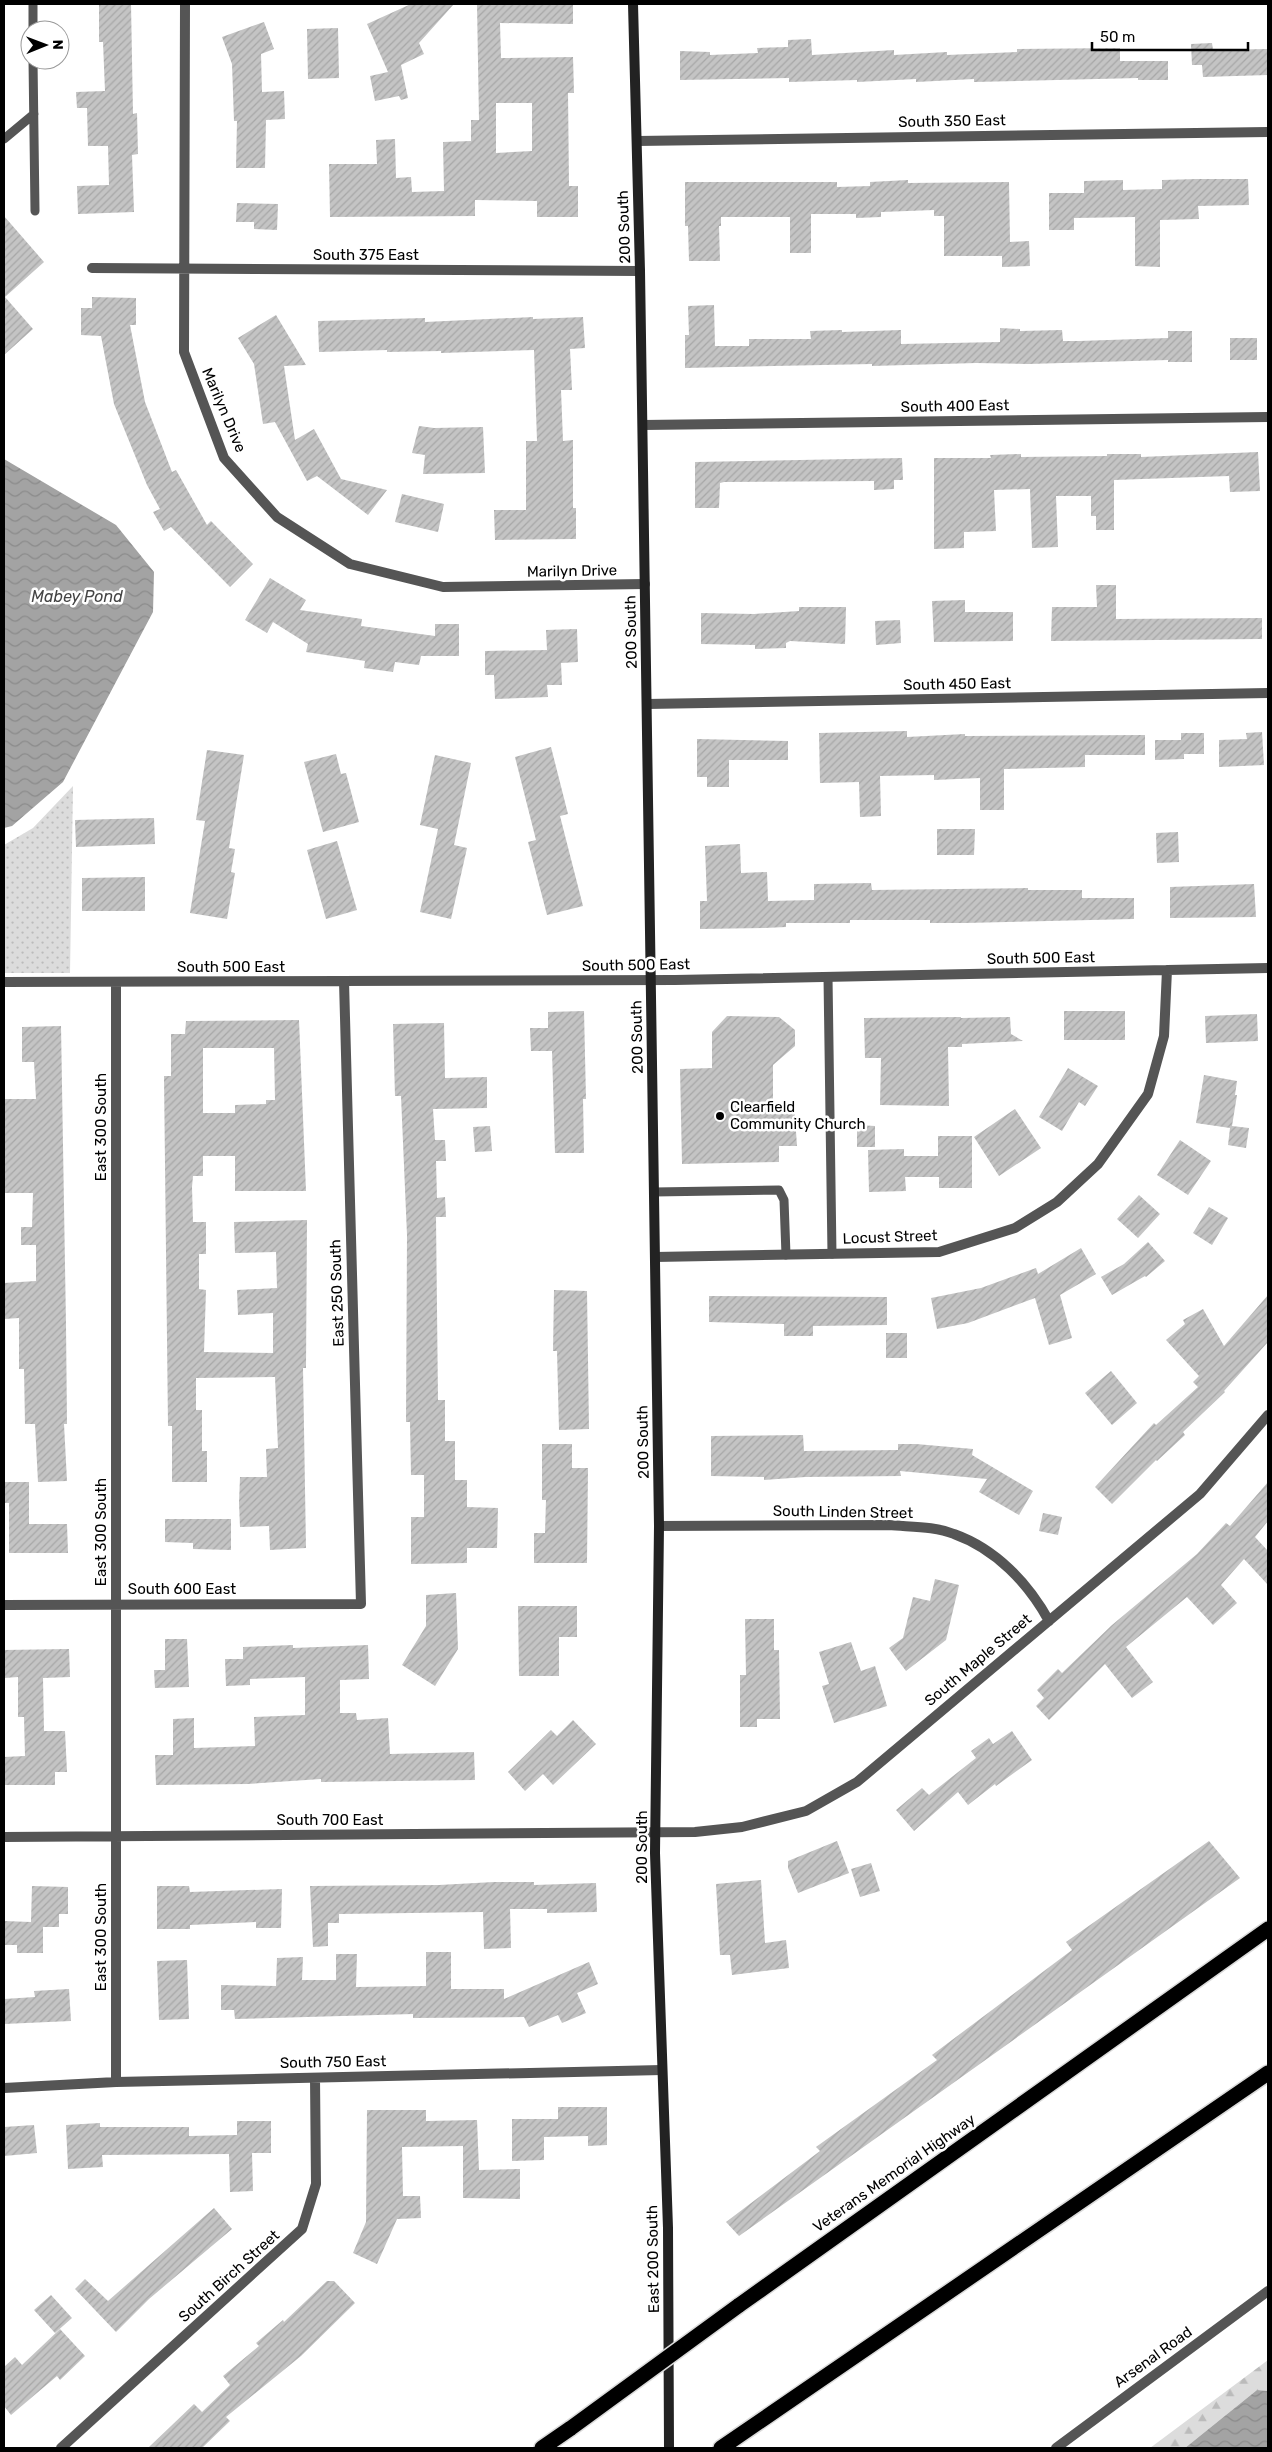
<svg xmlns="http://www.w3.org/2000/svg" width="1272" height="2452" font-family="Rubik,sans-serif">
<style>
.grass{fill:url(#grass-dots)}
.forest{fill:url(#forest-firs)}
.water{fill:url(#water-waves)}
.building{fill:url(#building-hatch);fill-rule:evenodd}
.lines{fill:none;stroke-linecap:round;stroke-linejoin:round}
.highway-casing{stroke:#dbdbdb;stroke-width:18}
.lane{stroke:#555;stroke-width:9}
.street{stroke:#555;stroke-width:10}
.secondary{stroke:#222;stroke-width:10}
.highway{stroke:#000;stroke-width:15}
.highway-bridge-casing{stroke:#dbdbdb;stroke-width:18;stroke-linecap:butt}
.highway-bridge{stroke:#000;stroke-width:15}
.poi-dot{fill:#000;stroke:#fff;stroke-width:2}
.labels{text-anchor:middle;stroke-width:5;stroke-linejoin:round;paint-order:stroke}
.street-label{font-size:15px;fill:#000;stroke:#fff}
.poi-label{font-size:15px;fill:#000;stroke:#fff;text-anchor:start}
.water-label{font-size:16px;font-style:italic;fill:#444;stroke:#fff}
</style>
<defs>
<pattern id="grass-dots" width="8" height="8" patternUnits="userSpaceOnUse" patternTransform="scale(1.25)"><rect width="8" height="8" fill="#dcdcdc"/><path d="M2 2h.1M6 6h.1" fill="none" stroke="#bbb" stroke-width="1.8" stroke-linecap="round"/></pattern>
<pattern id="forest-firs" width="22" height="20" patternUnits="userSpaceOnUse" patternTransform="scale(1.25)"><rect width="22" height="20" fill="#dcdcdc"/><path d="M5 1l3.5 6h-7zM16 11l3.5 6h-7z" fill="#bbb"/></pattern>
<pattern id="water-waves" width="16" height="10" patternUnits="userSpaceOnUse" patternTransform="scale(1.25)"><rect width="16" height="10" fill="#a3a3a3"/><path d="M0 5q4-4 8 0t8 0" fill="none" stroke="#8b8b8b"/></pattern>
<pattern id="building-hatch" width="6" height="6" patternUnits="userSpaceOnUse" patternTransform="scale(1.25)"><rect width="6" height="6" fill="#c4c4c4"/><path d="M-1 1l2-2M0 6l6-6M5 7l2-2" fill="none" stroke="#a7a7a7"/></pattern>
</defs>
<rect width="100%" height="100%" fill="#fff"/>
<path class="grass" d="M73,786L70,973H4V845L33,828Z"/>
<path class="forest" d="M1268,2360V2391L1257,2390L1185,2448H1150Z"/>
<path class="water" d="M4,459L116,525L154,572L153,612L63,782L12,826L4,828Z
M1257,2390L1268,2391V2448H1185Z"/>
<path class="building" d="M99,4H131L133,114L137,113L138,154L132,155L134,212L78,214L77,186L109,185L108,146H88L87,108H77L76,92L105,91L103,42H99Z
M411,4H454L419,43L424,54L401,65L408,98L401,100L399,96L375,101L370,76L388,72L367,24Z
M477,4H573V24L500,23L501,58L573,57L574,93H568L569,186H578V217H537V201L475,200V216L330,217L329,164H377L376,140L395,139L396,178L411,177L412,192L444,191L443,142L471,141V120H479ZM496,103H532V151L496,153Z
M264,22L274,49L261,54L262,92L284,91L285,119L266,120L265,168H236L237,121H234L232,64L222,37Z
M338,28L339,78L308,79L307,29Z
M811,39L812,55L894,50V55L947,52V55L1017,52V49L1120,48V61H1168V80H1138V78L974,82V79L916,82V79L857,82V80L789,82V78L680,80V51L710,52V55L758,53L757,48L788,47V40Z
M1212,43L1213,50L1268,49V75L1203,77L1202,65H1192L1191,44Z
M1197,179H1248L1249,205L1198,206L1199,219L1160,220V267L1135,266V217L1074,218V230H1049V193H1084V181L1123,180V190L1162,189V180Z
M908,180V183L1009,182L1010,242L1029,241L1030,266L1002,267V256H944V216H934V210L881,212V217L856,218V214H811V253H790V217H721V226H719L720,261H689L688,226H685V182H837V187L870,186V182Z
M237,203L278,204L277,230L254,229V222H236Z
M4,216L44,262L5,297L33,329L4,355Z
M92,297L136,298V325H130L145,402L172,472L176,470L207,525L211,521L253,564L230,587L171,527L164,531L153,512L160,509L147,485L114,404L101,336L81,335V308H92Z
M714,305L715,346H749V339H811L810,331L842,330V332L901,330V344L1000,342V328L1020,329V331L1062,330L1063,341H1079L1168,338V331H1192V362H1168V360L1028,364L976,363L872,366V364L685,368V335H689L688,306Z
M276,315L306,365L284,366L295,440L314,429L341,479L387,490L368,515L317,476L307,481L275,422L263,424L254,364L238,338Z
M533,317V319L583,317L585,348L570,349L572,390H561L563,441L573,440V508H576V539L495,540L494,510H526V441H537L534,350L441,353V351L387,352V350L319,352L318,321L425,318V322Z
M1230,338H1257V360H1230Z
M419,426L434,428L483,427L485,473L423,474L425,455L412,453Z
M1258,452L1260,491L1230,492L1229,476L1114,480V530H1096V516H1091V496H1056L1058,547L1032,548L1030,489L994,490L996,531L964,532V548L934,549V458H991L990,455L1021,454V457L1107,456V454H1141V457Z
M902,458L903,480H894V489L874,490V481L724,482L720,483L719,508H695V462Z
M402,494L444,504L438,532L395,522Z
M270,578L306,600L300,610L362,619L361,626L435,636V624H459V656H421L419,665L395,662L393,672L364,668L365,661L306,652L308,644L273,622L267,633L245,620Z
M1096,585H1116V619L1262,618V639L1051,641L1052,607H1097Z
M965,600V612H1013V641L934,642L932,601Z
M799,607H846L845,644L790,641L786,643V648L755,649V645L701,644V613L754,614L799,611Z
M900,620L901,643L876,645L875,621Z
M577,629L578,662L561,663L562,685H547L548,697L495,699L494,675H485V651L547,650L546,630Z
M907,731V737L965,734V736L1145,735V755H1085V767L1004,769V810H980V778L934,780V775L880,776L881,816L860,817L859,782L820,783L819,733Z
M1262,732L1264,765L1219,767V740L1247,739L1246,733Z
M1181,733H1204V754H1184V759L1155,760V740H1181Z
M697,739L788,741V760H729V787H707V777H697Z
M551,747L568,814L560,816L583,906L547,915L528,842L536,840L515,757Z
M207,750L244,755L229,848L235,849L231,872L235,873L227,919L190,913L205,821L196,820Z
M336,754L341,774L346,773L359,822L323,832L304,762Z
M435,755L471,763L454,845L467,848L451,919L420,912L438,829L420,825Z
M154,818L155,844L76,847L75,820Z
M937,829H975L974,855H937Z
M1178,832L1179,862L1157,863L1156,833Z
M337,841L357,910L326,919L307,850Z
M740,844L741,873L767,872L768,901L814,900V884L871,883L872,890L1028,888V890H1082V898H1134V919L965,923H930V920H850V923H786V927L764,928L700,929V901H707L705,846Z
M145,877V911H82V878Z
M1254,884L1256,917L1170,918V887Z
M584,1011L586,1099H583L584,1153H555L552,1051H531L530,1028H548V1012Z
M1064,1011H1125V1040H1064Z
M1257,1014L1258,1041L1206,1043L1205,1016Z
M727,1016L779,1017L795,1030V1046L773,1065V1103H794L797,1146H779V1162L682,1164L680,1069L712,1068V1032Z
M961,1017V1018L1010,1017L1011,1034L1023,1041L962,1044V1047H948L949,1106L880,1105L881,1058H865L864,1018Z
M299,1020L306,1191H235V1156H203V1176H193L192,1187L193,1222H206V1254H199V1289L206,1290L204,1352L273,1353V1313L238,1315L237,1290L277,1288L276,1252L235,1253L234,1222L307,1220L306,1368H303L306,1548L270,1550L269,1526L240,1527L239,1503L240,1477H267L266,1449L278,1448L275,1377L196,1378V1410H202V1451H207V1482H172V1426H168L164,1076H171V1034H185L186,1021ZM203,1048H274L275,1100H266V1104L235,1105V1113H203Z
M444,1023L445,1078L487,1077V1108L433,1109L435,1140H445L446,1161H436L437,1198L445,1197L446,1217H436L438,1400H445V1441H455V1480H467V1507L498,1508L497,1548H467V1563L411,1564V1517H424V1475H411L410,1422H406L407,1235L401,1096H395L393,1024Z
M61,1026L66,1325L67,1424H64L67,1481L38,1482L35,1424H25L24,1369H19V1318L4,1319V1283L36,1281V1245H21V1227H32L33,1193H4V1099H36L34,1062H22V1027Z
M1068,1068L1098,1086L1085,1106L1079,1102L1062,1131L1039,1117Z
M1204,1075L1237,1081L1235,1095H1237L1232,1126L1249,1128L1246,1148L1228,1145L1230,1128L1196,1123Z
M1015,1109L1041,1148L999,1176L974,1137Z
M857,1125L875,1126V1147H857Z
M490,1126L492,1151L475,1152L473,1127Z
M938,1136H972V1188H939V1177H905L906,1191L869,1192L868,1150L904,1149V1156H938Z
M1180,1140L1211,1161L1188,1195L1157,1175Z
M1139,1195L1160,1214L1138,1238L1117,1219Z
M1209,1207L1228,1218L1212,1245L1193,1233Z
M1148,1242L1165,1261L1146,1277L1145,1276L1112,1295L1101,1277L1124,1264Z
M1081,1248L1096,1274L1060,1295L1072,1338L1049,1345L1035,1298L968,1323L937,1329L931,1298L981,1288L1036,1268L1038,1274Z
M554,1290L587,1291L589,1429L559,1430L557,1351H553Z
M1268,1295V1342L1224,1391L1225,1392L1183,1432L1185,1435L1157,1461L1156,1460L1112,1504L1095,1487L1154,1423L1156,1425L1198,1387L1193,1382L1199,1376L1166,1340L1185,1324L1183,1320L1203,1309L1224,1346Z
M709,1296L887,1297V1325L813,1326V1336H784V1324L709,1322Z
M886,1333H907V1358H886Z
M1111,1371L1137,1403L1112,1425L1085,1393Z
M803,1435L804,1451L898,1450V1444H916L973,1449L972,1455L1033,1491L1019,1515L979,1492L987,1479L900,1471L901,1476L805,1477L764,1480V1477L711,1476V1436Z
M542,1444H572V1468H588L587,1563H534V1533H545L546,1500H542Z
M4,1482H29V1524H67L68,1553H9V1503H4Z
M1268,1482V1521L1255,1537L1268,1551V1585L1244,1559L1221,1585L1237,1603L1213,1625L1187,1597L1126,1647L1153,1682L1132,1698L1105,1664L1049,1720L1036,1706L1044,1698L1037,1690L1058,1669L1062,1673L1112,1625L1197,1554L1226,1523L1230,1526Z
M1043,1513L1062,1517L1058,1535L1039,1531Z
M165,1519H231V1550L193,1549V1543L165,1542Z
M935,1579L959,1585L946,1640L906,1671L889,1648L903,1638L913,1597L930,1601Z
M456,1593L458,1649L435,1686L402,1665L426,1626V1595Z
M518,1606H577V1637H559V1676H519Z
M745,1619H774V1650H779L780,1719H757V1727H740V1675H746Z
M165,1639H187L189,1687L155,1688L154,1670H165Z
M851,1642L861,1671L875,1666L887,1706L834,1723L822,1686L829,1684L819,1652Z
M293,1645V1648L368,1645L369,1679L340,1680V1713H356L357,1720L388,1718L390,1754L474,1752L475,1780L321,1782V1779L247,1784L156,1785L155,1755H173V1719L194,1718V1748L255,1746L254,1717L305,1715V1677L250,1679V1685L226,1686L225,1659H243V1647Z
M69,1649L70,1677L43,1678L44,1731H65L67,1772H55V1785H4V1757L25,1756L24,1717H18V1677L4,1678V1650Z
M573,1720L596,1744L553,1785L543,1774L525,1791L508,1772L551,1730L557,1736Z
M1012,1731L1032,1760L996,1786L995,1784L968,1805L958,1792L914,1831L896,1810L922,1788L929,1795L976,1758L971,1751L989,1738L993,1744Z
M837,1841L849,1873L798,1893L788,1868V1861Z
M1209,1841L1240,1878L739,2236L726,2222L820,2151L816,2147L937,2060L932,2055L1072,1950L1066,1942Z
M871,1863L880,1891L860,1897L851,1869Z
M761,1880L765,1943L786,1940L789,1968L732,1975L730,1955H720L716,1884Z
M494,1882H534V1885L596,1883L597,1912L547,1913V1909H510L511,1948L484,1949L483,1912L339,1914V1923H328V1946L313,1947L310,1886L439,1885Z
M32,1886L68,1887V1914H59V1927H43V1953H17V1945H4V1921L31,1922Z
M157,1886H189L190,1892L282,1889L281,1928H256V1922L190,1925V1929H157Z
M426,1952H451V1989H504V1999L589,1962L598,1984L577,1993L586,2013L562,2023L558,2015L529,2027L524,2017L413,2018V2014L235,2019L234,2010H221V1985L276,1986L277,1958L303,1957L302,1980H336V1954H357L356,1987L426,1986Z
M187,1960L189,2019L159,2020L157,1961Z
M69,1989L71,2021L4,2024V1999L35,1997L34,1991Z
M558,2107H607V2145L588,2146V2136L544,2137V2160L512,2161V2119H558Z
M367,2110H426V2121L477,2120L479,2170L520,2169V2199L463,2198V2146L402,2147L403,2196H420L421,2218L397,2219L377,2264L353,2253L366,2222Z
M237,2121H271V2153H252L253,2191L230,2192L229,2154L102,2155L103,2167L68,2169L66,2125L100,2123V2127H189V2136L237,2135Z
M34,2125L37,2153L4,2156V2127Z
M214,2208L232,2229L149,2299L116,2332L75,2289L85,2279L108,2301Z
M327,2281H334L355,2303L301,2356L226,2417L230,2421L202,2448H148L194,2404L202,2412L230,2385L223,2376L259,2346L256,2343L283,2320L284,2322Z
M51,2295L72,2318L55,2333L34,2310Z
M60,2329L85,2356L60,2380L57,2376L11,2415L4,2406V2367L15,2357L22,2365Z"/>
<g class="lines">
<g class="highway-casing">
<path id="highway" d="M738,2306L1268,1929
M542,2448L571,2428
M721,2448L1268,2073"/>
</g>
<path class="lane" d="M33,4V30
M33,60L35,211
M4,139L34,114
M828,977L832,1254
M654,1192L779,1190L784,1200L786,1255"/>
<path class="street" d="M185,4L184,352L224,458L277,517L350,564L443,587L645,584
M637,141L1268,132
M92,268L640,271
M643,425L1268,417
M647,704L1268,693
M4,982L675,980L1268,968
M116,982V2082
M655,1257L939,1252L1015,1228L1057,1202L1098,1164L1148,1094L1164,1036L1167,970
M659,1526L889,1525C910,1527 935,1526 954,1534C996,1549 1028,1583 1049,1621
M4,1605L361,1604L344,981
M4,1837L695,1832L742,1827L806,1811L857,1782L1200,1494L1268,1415
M4,2088L116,2082L662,2070
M61,2448L302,2229L316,2184L315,2078
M1056,2448L1268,2291"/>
<path class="secondary" d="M633,4L640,271L659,1526L655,1853L668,2228L669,2448"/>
<use href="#highway" class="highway"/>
<g class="highway-bridge-casing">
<path id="highway-bridge" d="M571,2428L738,2306"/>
</g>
<use href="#highway-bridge" class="highway-bridge"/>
</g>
<circle class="poi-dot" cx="720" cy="1116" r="5"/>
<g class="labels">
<g class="street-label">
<text transform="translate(952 121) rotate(-1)" y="5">South 350 East</text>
<text transform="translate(624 227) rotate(-92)" y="5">200 South</text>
<text x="366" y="260">South 375 East</text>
<text transform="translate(955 406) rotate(-1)" y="5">South 400 East</text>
<text transform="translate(224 410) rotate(67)" y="5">Marilyn Drive</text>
<text transform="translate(572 571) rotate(-1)" y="5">Marilyn Drive</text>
<text transform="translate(631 632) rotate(-91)" y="5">200 South</text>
<text transform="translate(957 684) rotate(-1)" y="5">South 450 East</text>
<text transform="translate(1041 958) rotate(-1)" y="5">South 500 East</text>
<text transform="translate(636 965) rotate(-1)" y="5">South 500 East</text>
<text x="231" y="972">South 500 East</text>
<text transform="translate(637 1037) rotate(-91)" y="5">200 South</text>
<text transform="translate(101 1127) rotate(-90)" y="5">East 300 South</text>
<text transform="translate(890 1237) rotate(-2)" y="5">Locust Street</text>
<text transform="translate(337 1293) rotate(-92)" y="5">East 250 South</text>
<text transform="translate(643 1442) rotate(-91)" y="5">200 South</text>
<text transform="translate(843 1512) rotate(1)" y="5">South Linden Street</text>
<text transform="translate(101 1532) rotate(-90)" y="5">East 300 South</text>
<text x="182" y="1594">South 600 East</text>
<text transform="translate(978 1660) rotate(-40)" y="5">South Maple Street</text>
<text x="330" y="1825">South 700 East</text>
<text transform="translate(642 1847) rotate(-90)" y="5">200 South</text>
<text transform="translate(101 1937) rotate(-90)" y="5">East 300 South</text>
<text transform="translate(333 2062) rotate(-1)" y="5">South 750 East</text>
<text transform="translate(894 2173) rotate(-35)" y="5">Veterans Memorial Highway</text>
<text transform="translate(653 2259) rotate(-91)" y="5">East 200 South</text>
<text transform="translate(229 2276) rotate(-42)" y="5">South Birch Street</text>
<text transform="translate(1153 2357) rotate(-36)" y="5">Arsenal Road</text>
</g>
<g class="poi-label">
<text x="730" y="1112">Clearfield<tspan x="730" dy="17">Community Church</tspan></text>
</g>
<g class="water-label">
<text x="77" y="602">Mabey Pond</text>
</g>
</g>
<rect width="1272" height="2452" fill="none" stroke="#000000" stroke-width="10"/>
<g transform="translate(45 45) rotate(89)"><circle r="24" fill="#ffffff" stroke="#999999"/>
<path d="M0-4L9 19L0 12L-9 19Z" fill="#000000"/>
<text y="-8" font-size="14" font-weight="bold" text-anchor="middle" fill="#000000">N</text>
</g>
<path d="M1092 42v8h156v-8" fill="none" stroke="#000000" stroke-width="2.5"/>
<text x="1100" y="42" font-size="15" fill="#000000" stroke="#ffffff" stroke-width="4" paint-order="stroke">50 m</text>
</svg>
